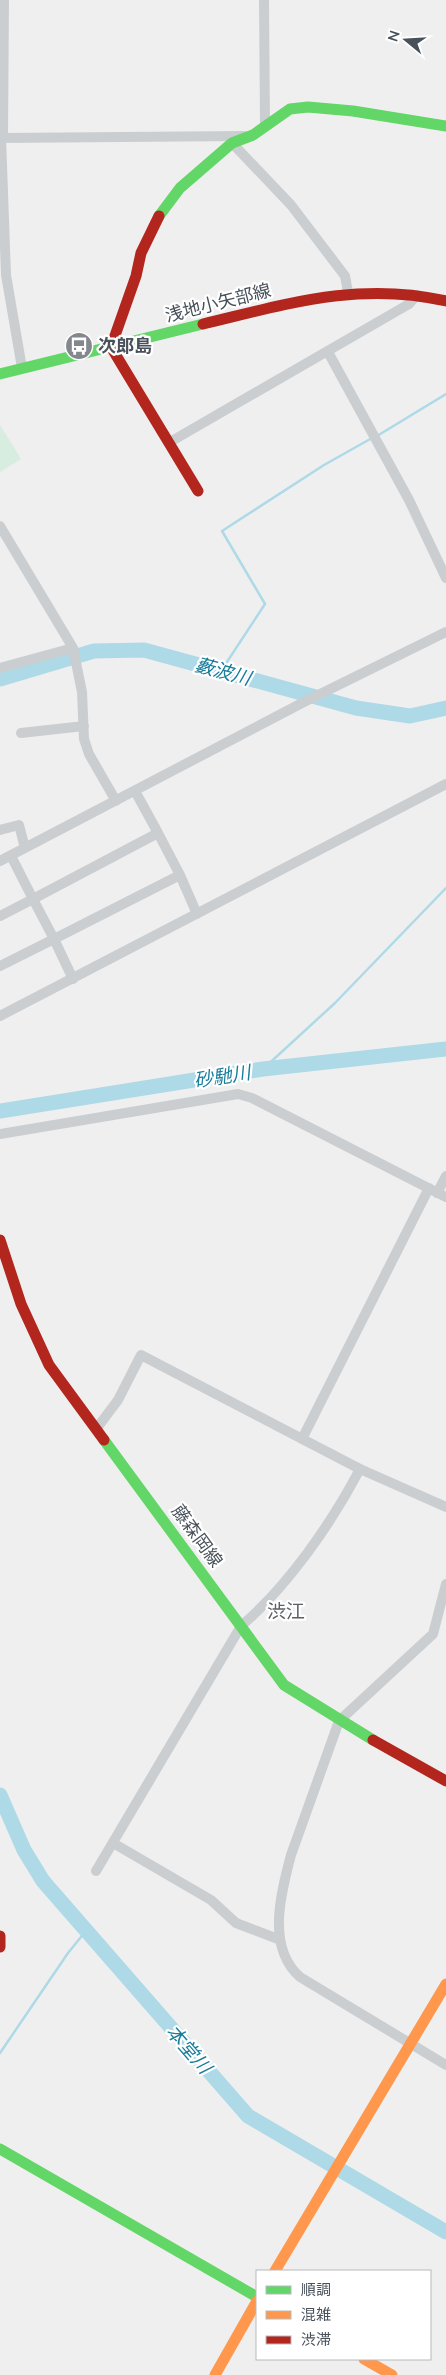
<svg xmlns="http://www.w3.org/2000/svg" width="446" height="2375" font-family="'Nunito Sans','Noto Sans JP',sans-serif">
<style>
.green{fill:#d6eddf}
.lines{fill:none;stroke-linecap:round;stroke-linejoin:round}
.stream{stroke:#aed9e7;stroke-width:2.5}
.river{stroke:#aed9e7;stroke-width:15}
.street{stroke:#cbced0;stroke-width:10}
.fast{stroke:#63d668;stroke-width:11}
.slow{stroke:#ff974d;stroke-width:11}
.jam{stroke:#b3261e;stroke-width:11}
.labels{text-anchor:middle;stroke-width:4.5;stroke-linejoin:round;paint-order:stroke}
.street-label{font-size:18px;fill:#48515a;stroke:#fff}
.poi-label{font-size:18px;font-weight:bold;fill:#48515a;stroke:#fff;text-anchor:start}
.water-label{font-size:19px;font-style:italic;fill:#197d9c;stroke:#fff}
.neighbourhood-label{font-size:19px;fill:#5c5f63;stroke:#fff}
</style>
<rect width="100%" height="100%" fill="#f0efef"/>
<path class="green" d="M0,425L21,459L0,472Z"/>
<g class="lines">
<path class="stream" d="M377,436L446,394
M221,671L265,604L222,531L324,465L372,438
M263,1069L335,1003L446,888
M0,2053L68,1953L85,1932"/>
<path class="river" d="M0,679L94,651L144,650L356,708L410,716L446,708
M0,1111L263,1069L446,1049
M0,1795L24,1850L43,1881L248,2116L446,2232"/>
<path class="street" d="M264,0L265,126
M1,137L6,275L22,368
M3,137L4,0
M0,138L244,136
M232,143L291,205L345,276L348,292
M328,352L409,500L446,578
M170,442L409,304L417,295
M0,526L73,648L82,692L84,739L89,754L116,801
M0,668L73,648
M21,733L84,726
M0,830L19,825L25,848
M0,861L302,703L446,632
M180,875L197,914
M0,916L33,899L11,856
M0,966L54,939L33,899L158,833L135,791
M73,979L54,939L180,875L158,833
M0,1016L446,784
M0,1134L238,1094L252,1098L446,1197
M437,1193L446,1176
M97,1428L118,1400L141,1355L360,1469L446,1507
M302,1439L429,1188
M446,1584L433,1634L339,1721L291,1855C281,1893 266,1947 300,1977L446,2065
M113,1843L211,1900L236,1923L278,1939
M96,1871L241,1626C288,1586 331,1524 360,1469"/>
<path class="fast" d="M159,216L180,188L232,143L253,135L290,109L308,107L353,111L446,126
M0,374L203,324
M104,1440L284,1685L373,1740
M0,2149L257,2297"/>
<path class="slow" d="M275,2271L446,1984
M364,2359L392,2375
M215,2375L257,2301"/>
<path class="jam" d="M159,216L141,253L136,276L111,347L198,491
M203,324C287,304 359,281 446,301
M0,1240L21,1304L49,1365L104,1440
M373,1740L446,1781
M0,1936V1947"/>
</g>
<defs>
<g id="bus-disc" transform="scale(1.4375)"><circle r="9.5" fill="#83888e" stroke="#fff"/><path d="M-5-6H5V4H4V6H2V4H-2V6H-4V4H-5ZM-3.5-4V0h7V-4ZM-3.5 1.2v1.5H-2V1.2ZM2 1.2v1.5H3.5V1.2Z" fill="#fff"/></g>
</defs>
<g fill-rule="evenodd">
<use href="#bus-disc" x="79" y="346"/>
</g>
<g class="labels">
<g class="street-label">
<text transform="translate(218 303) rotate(-14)" y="6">浅地小矢部線</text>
<text transform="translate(197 1536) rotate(54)" y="6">藤森岡線</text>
</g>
<g class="poi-label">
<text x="98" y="352">次郎島</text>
</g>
<g class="water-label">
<text transform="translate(223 671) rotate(15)" y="7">藪波川</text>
<text transform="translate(222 1076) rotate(-9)" y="7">砂馳川</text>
<text transform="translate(189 2049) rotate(49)" y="7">本堂川</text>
</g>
<g class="neighbourhood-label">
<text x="286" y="1618">渋江</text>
</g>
</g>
<rect x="256" y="2270" width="175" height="90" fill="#ffffff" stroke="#b6b9bd"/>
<rect x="266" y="2286" width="25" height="8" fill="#63d668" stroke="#b6b9bd"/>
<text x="301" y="2295" font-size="15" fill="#48515a">順調</text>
<rect x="266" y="2311" width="25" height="8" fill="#ff974d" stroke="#b6b9bd"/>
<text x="301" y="2320" font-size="15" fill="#48515a">混雑</text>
<rect x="266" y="2336" width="25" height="8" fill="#b3261e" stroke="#b6b9bd"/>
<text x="301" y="2345" font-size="15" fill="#48515a">渋滞</text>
<g transform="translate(406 40) rotate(288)" stroke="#ffffff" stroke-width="4" paint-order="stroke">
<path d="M0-4L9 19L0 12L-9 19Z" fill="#48515a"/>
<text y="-8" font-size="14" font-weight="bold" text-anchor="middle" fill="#48515a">N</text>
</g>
</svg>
